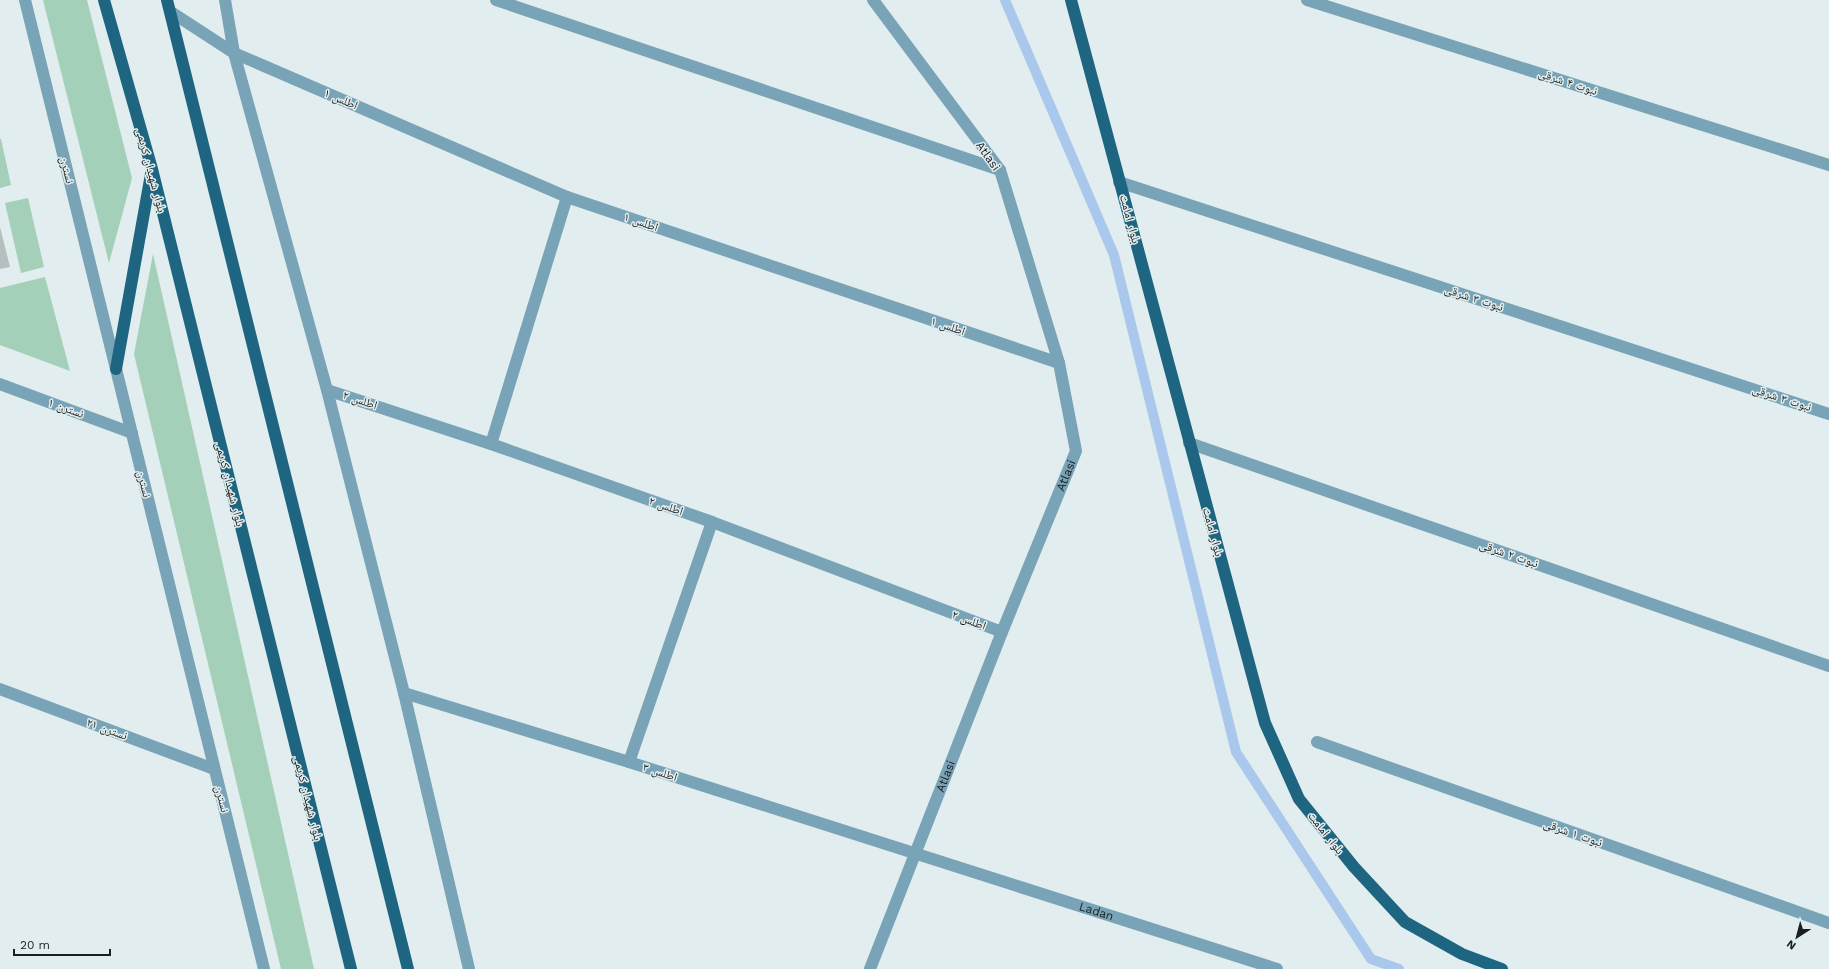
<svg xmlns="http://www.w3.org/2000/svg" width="1829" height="969" font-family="'Work Sans','Noto Naskh Arabic',sans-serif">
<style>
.green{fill:#a4cfb8}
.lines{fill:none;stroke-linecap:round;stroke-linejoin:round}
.stream{stroke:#a9c8ec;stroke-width:10}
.building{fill:#b5c0be}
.minor{stroke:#79a3b7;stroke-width:12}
.major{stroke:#1d6581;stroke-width:12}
.labels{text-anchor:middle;stroke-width:3;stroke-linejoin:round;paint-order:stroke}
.street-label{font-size:12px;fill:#1b1f20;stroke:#e1edee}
</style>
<rect width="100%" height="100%" fill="#e1edee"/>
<path class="green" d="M43,0H87L132,178L109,263Z
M0,139H1L11,185L0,188Z
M28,198L44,267L21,273L5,203Z
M153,254L314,969H281L134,354Z
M45,277L70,371L0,345V288Z"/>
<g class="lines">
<path class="stream" d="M1005,0L1114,255L1236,752L1371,959L1399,969"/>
</g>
<path class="building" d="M0,227L10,267L0,269Z"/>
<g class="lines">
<g class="minor">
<path d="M25,0L264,969"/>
<path d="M225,0L234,53L327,390L404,693L469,969"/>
<path d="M496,0L1000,170"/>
<path d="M1307,0L1829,165"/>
<path d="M171,12L234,53L567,197L1059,363"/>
<path d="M1119,182L1829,414"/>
<path d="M0,384L132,433"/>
<path d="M327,390L491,444L712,522L1002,632"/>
<path d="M1189,443L1829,666"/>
<path d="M491,444L567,197"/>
<path d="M0,689L214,769"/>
<path id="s1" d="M404,693L629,762L1277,969"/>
<path d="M1317,742L1829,923"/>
<path d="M629,762L712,522"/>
<path id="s2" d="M870,969L1002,632L1076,451L1059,363L1000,170L873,0"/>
</g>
<path class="major" d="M104,0L152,169L351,969
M167,0L408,969
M1071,0L1265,723L1299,799L1354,867L1405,922L1462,954L1502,969
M116,369L151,174"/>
</g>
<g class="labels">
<g class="street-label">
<text transform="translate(1568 82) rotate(18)" y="4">نبوت ۴ شرقی</text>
<text transform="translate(341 99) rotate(23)" y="4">اطلس ۱</text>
<text transform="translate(988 156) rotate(55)" y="4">Atlasi</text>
<text transform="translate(67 170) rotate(76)" y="4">نسترن</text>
<text transform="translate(151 170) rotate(75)" y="4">بلوار شهیدان کریمی</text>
<text transform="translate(1130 219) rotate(75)" y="4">بلوار امامت</text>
<text transform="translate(641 222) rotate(19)" y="4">اطلس ۱</text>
<text transform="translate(1474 298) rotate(18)" y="4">نبوت ۳ شرقی</text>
<text transform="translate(948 326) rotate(19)" y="4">اطلس ۱</text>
<text transform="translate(1782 398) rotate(18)" y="4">نبوت ۳ شرقی</text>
<text transform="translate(360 400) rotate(18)" y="4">اطلس ۲</text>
<text transform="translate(66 408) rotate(20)" y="4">نسترن ۱</text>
<text dy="4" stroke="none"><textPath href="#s2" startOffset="531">Atlasi</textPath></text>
<text transform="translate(144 484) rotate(76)" y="4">نسترن</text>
<text transform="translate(230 484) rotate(76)" y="4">بلوار شهیدان کریمی</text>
<text transform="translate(666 506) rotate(19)" y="4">اطلس ۲</text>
<text transform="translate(1213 532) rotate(75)" y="4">بلوار امامت</text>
<text transform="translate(1509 554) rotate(19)" y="4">نبوت ۲ شرقی</text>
<text transform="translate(969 620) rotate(21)" y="4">اطلس ۲</text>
<text transform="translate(107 729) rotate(20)" y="4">نسترن ۲۱</text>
<text transform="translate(660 772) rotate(18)" y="4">اطلس ۳</text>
<text dy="4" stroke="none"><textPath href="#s2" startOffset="207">Atlasi</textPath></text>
<text transform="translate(308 798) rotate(76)" y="4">بلوار شهیدان کریمی</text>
<text transform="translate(222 799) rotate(76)" y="4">نسترن</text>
<text transform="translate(1326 833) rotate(52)" y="4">بلوار امامت</text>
<text transform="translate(1573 833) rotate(19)" y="4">نبوت ۱ شرقی</text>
<text dy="4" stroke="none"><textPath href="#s1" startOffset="726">Ladan</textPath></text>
</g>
</g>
<g transform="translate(1797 937) rotate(216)" stroke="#e1edee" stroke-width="3" paint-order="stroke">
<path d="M0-3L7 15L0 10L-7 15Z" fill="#1b1f20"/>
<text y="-6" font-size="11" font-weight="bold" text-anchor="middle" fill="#1b1f20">N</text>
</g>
<path d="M14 949v6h96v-6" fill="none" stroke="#1b1f20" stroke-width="2"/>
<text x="20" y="949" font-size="12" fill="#1b1f20" stroke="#e1edee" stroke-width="3" paint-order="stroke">20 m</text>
</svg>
